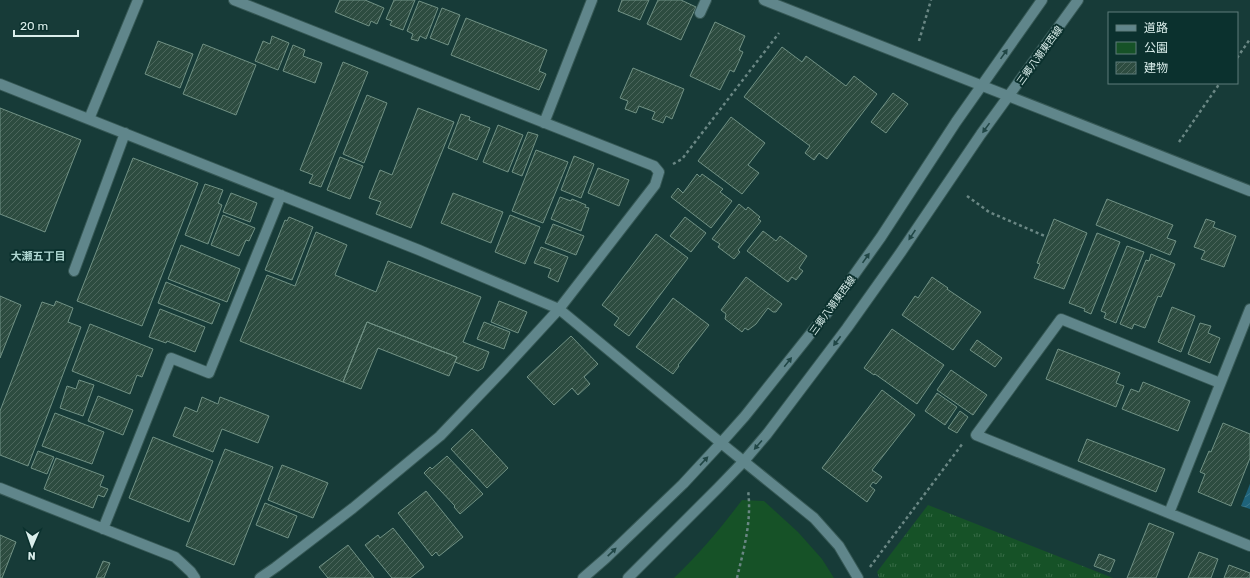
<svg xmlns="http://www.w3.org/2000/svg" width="1250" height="578" font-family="Rubik,'Noto Sans JP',sans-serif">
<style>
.grass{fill:url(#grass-tufts)}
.park{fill:#165227}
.water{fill:url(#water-waves)}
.building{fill:url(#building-hatch);stroke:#719285}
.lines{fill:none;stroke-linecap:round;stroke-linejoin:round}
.minor-casing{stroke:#365855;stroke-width:12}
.path{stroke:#6a8784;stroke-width:2.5;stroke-dasharray:3 3;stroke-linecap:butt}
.minor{stroke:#60868b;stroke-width:10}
.oneway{fill:#204645}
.labels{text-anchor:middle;stroke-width:4;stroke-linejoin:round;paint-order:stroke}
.street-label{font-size:10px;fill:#daeeeb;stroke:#0b312e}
.neighbourhood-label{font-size:11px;font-weight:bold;fill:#afd7d2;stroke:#0b312e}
</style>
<defs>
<pattern id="grass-tufts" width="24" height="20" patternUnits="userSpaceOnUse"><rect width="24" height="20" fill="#165227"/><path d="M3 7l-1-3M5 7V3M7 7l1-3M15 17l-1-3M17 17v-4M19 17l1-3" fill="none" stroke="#376b46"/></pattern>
<pattern id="water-waves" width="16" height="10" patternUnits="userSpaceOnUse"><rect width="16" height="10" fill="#1e637b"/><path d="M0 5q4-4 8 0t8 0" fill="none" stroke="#3e7a8e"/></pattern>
<pattern id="building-hatch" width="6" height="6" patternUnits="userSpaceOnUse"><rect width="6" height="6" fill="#2d4c40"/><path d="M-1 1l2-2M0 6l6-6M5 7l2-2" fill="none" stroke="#4b665c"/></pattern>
</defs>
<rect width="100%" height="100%" fill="#173b38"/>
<path class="grass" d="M928,505L1113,578H879L877,572Z"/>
<path class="park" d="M742,500L764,501L798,532L822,559L834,578H674C699,554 721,528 742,500Z"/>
<path class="water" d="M1250,484V509L1241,506Z"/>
<path class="building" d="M340,0H365L384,8L377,24L371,21L369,26L335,12Z
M394,0H415L403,30L390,25L392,21L386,19Z
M622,0H649L640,20L618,11Z
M658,0H681L696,7L681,40L647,24Z
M419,1L438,8L426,39L420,36L418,41L411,39L413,34L407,31Z
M442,8L460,15L448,45L430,38Z
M466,18L547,50L539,71L546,74L539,90L451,55Z
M715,22L745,36L739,50L743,52L734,72L730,70L720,90L690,76Z
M272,36L289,43L278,70L255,61L263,41L270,44Z
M158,41L193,54L180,88L145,74Z
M203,44L256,65L236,115L183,94Z
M293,45L305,50L303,56L322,63L315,83L283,71Z
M782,47L802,62L806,56L846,86L854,76L877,94L827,159L819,153L814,160L805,153L810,146L744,97Z
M343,62L368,72L321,187L309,183L313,175L300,170Z
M633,68L684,89L672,119L666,116L663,123L652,119L655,112L639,106L636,113L625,109L628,101L620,98Z
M893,93L908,104L886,133L871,122Z
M367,95L387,103L364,163L343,154Z
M0,108L81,140L45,232L0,214Z
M418,108L454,122L411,228L376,214L381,202L369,198L380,170L392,175Z
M461,114L470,117L469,120L490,128L477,160L448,148Z
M731,117L765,143L748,165L759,173L742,194L698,161Z
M498,125L523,135L508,172L483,162Z
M528,132L538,135L522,176L512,172Z
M536,150L568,162L543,223L512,211Z
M574,156L594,164L581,198L561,190Z
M340,157L363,166L350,199L327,190Z
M133,158L198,183L142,326L77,301Z
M598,168L629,180L619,206L588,193Z
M697,174L700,177L702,174L723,189L720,192L732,201L711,228L671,197L678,188L683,193Z
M205,184L223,190L218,203L222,205L208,244L185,235Z
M231,193L257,203L250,222L223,212Z
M453,193L503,212L491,243L441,223Z
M560,197L571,201L572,199L586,205L585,207L589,208L581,231L551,219Z
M1107,199L1173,225L1167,238L1176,241L1170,255L1096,225Z
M739,204L746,210L748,207L760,217L758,219L761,221L738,250L740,252L734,259L718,247L720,244L712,239Z
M223,215L255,228L249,241L246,240L239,256L211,245Z
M510,215L540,227L525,264L495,252Z
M289,217L313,227L292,280L265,270L285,220L287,221Z
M685,217L706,233L691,252L670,236Z
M1054,219L1087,233L1064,289L1034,278L1040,264L1037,263Z
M1206,219L1215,222L1213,227L1236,236L1224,267L1201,259L1205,251L1194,247Z
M553,224L584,236L576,255L545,243Z
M763,231L776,241L780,236L807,256L799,268L803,271L796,280L792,277L788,282L747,251Z
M316,232L347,245L335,275L376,292L388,261L481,297L463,342L489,352L483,368L478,371L455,362L457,357L367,322L343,382L240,341L267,275L295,286Z
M1097,233L1120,242L1091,314L1084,311L1085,309L1069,303Z
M656,234L688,258L629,336L614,325L619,318L602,305Z
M181,245L240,269L227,302L168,279Z
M1127,246L1144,252L1116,323L1104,318L1106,313L1101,311Z
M541,247L568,257L558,282L548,277L551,269L534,263Z
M1151,254L1175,264L1161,297L1158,296L1145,328L1134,324L1132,329L1120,324L1146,260L1149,261Z
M746,277L782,304L776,312H773L768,308L756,324L748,330L745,328L742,332L725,319L726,314L721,310Z
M932,277L948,288L947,289L981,312L953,350L902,315L915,296L918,298Z
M166,282L220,304L212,324L158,303Z
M0,296L21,305L0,358Z
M673,298L709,325L678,365L679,366L673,374L636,347Z
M56,301L73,308L68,322L81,327L28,466L0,455V411L42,302L54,306Z
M499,301L527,312L518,333L491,322Z
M1172,307L1195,316L1181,352L1158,342Z
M160,309L205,327L195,352L167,341L166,343L149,337Z
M367,322L457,357L449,376L378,348L361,389L343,382Z
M484,322L510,332L504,349L477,339Z
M1200,323L1211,326L1208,333L1220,338L1210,363L1188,354Z
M90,324L153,349L142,377L137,375L130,394L72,371Z
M892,329L944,365L917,404L875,374L874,375L864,368Z
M571,336L598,364L584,377L590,384L578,395L572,388L554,405L527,377Z
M977,340L1002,358L995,367L970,350Z
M1058,349L1120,373L1116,383L1124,386L1116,407L1046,379Z
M951,370L987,395L973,415L937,390Z
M79,380L94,385L83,416L60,408L67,386L76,389Z
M1143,382L1190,401L1178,431L1122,409L1131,389L1139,392Z
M882,390L915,415L872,470L882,477L876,484L873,482L870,486L875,490L867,502L822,468Z
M937,393L957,407L945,425L925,411Z
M98,396L133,410L123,435L88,421Z
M202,397L218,404L220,397L269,416L258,443L222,429L213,452L173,436L185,407L197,412Z
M960,411L968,417L957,433L948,428Z
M55,413L104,432L92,464L42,446Z
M1223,423L1250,434V458L1231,506L1198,492L1205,474L1200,472L1209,451L1211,452Z
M472,429L508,468L487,488L451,449Z
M153,437L213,461L189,522L129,498Z
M1087,439L1165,469L1156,492L1078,461Z
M225,449L273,467L234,565L186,546Z
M38,451L54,457L47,474L31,468Z
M447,456L483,494L460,514L454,507L455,506L424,473L430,467L432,469Z
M56,458L104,476L100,486L108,489L104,497L98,495L93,508L44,489Z
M282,465L328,483L313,518L268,500Z
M426,491L463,537L439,556L436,552L432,556L398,513Z
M265,503L297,516L288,538L256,525Z
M1149,523L1174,533L1156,578H1127Z
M393,528L424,567L410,578H392L365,545L378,535L380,538Z
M0,535L16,542L2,578H0Z
M348,545L374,578H328L319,567Z
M1199,552L1218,559L1211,578H1188Z
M1099,554L1115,560L1110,572L1094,566Z
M103,561L110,563L104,578H96Z
M1229,565L1250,573V578H1224Z"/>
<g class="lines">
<g class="minor-casing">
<path id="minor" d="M234,0L654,166L659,172L655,185L559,309L504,369L440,436L353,508L276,567L260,578
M764,0L1250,191
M700,13L706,0
M0,84L419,250L559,309L721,443L814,518L839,546L858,578
M89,119L138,0
M544,123L592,0
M74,271L125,133
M1220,383L1061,319L976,435L1250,546
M0,488L175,557L191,572L195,578
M1169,513L1250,309
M103,529L171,358L209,373L281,195
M583,578L606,558L683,484L721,443L745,416L827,313L881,237L956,122L1042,0
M628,578L718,488L744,461L767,434L847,328L901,252L981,134L1078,0"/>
</g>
<path class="path" d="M919,41L931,0
M1237,58L1250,39
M1179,142L1220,83
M673,164L682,159L779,33
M967,196L989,212L1047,237
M870,567L963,443
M737,578C744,548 752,521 748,490"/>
<use href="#minor" class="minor"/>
</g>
<defs><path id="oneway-solid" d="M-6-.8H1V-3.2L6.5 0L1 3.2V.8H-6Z"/></defs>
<g class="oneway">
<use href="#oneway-solid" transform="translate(1004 54) rotate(-55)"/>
<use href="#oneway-solid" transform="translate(986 128) rotate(126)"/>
<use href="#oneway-solid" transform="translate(912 235) rotate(124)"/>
<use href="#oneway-solid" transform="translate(866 258) rotate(-55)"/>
<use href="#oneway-solid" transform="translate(837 341) rotate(127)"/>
<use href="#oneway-solid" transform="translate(788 362) rotate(-51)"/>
<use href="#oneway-solid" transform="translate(758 445) rotate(131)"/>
<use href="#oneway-solid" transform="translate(704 461) rotate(-47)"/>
<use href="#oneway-solid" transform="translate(612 552) rotate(-44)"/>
</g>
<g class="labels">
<g class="street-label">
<text transform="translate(1039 55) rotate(-54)" y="4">三郷八潮東西線</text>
<text transform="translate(832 305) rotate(-54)" y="4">三郷八潮東西線</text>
</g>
<g class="neighbourhood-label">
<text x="38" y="260">大瀬五丁目</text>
</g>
</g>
<rect x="1108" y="12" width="130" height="72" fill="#0b312e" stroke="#5e7d7a"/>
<rect x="1116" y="25" width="20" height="6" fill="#60868b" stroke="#5e7d7a"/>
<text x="1144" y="32" font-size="12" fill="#daeeeb">道路</text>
<rect x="1116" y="42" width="20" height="12" fill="#165227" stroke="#5e7d7a"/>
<text x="1144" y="52" font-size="12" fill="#daeeeb">公園</text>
<rect x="1116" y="62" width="20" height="12" fill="url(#building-hatch)" stroke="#5e7d7a"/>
<text x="1144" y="72" font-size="12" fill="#daeeeb">建物</text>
<g transform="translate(32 546) rotate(182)" stroke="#0b312e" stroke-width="3" paint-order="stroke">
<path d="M0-3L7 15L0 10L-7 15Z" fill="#daeeeb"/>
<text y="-6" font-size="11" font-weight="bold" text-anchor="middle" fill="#daeeeb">N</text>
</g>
<path d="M14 30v6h64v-6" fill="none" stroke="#daeeeb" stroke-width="2"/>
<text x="20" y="30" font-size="12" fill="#daeeeb" stroke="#0b312e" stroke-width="3" paint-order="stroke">20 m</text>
</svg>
